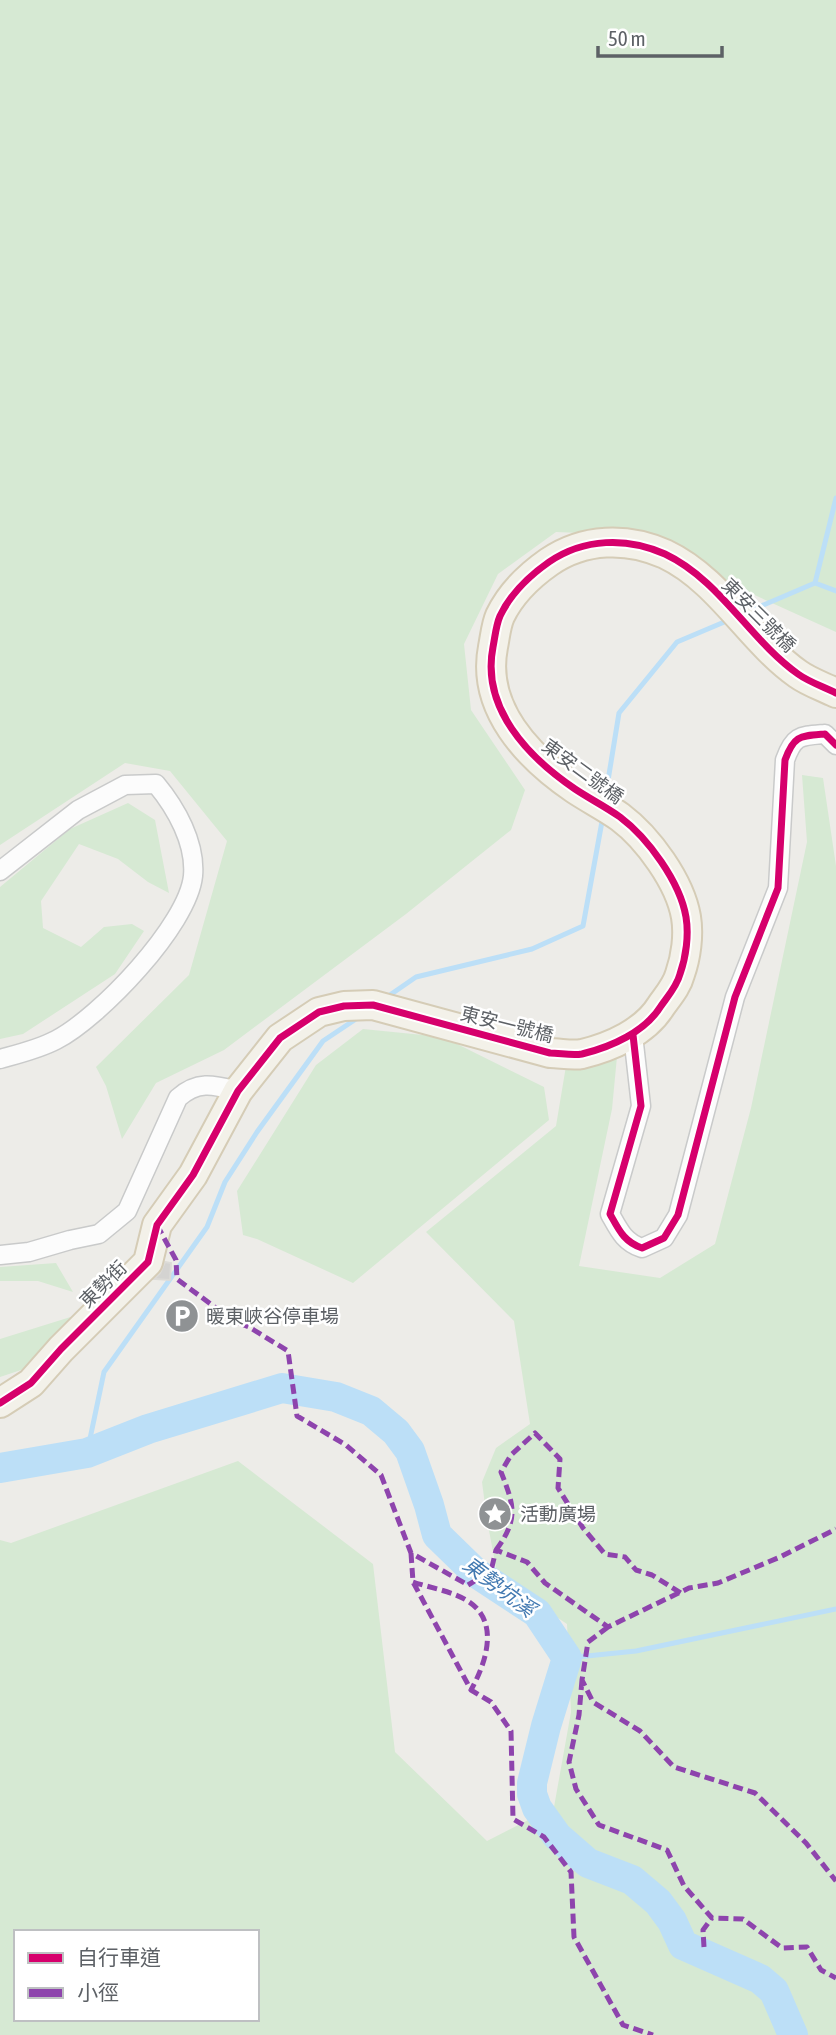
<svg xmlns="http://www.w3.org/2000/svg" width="836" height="2035" font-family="'Asap Condensed','Noto Sans TC',sans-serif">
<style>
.green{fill:#d6e9d3;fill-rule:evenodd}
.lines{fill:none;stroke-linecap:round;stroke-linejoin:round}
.stream{stroke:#bcdff7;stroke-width:5}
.river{stroke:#bcdff7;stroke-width:30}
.building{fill:#d4d3d1;stroke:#dcdbd7;stroke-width:2}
.street-casing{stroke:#c9caca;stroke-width:21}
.primary-casing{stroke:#d5ccb6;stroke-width:32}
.street{stroke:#fcfcfc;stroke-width:18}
.primary{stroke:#f3f1e9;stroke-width:28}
.quiet{stroke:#8e44ad;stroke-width:5;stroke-dasharray:10 5;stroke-linecap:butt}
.cycleway-casing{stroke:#fff;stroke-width:11}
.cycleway{stroke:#d6006c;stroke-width:7}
.labels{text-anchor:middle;stroke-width:5;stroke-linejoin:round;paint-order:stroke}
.street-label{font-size:19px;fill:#5d6166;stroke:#fff}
.poi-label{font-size:19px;fill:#5d6166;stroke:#fff;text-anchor:start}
.water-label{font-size:21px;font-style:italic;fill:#4279b1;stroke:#fff}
</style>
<rect width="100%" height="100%" fill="#edece8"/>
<path class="green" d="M0,0H836V632L664,554L605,534L556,532L498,574L464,644L471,710L525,790L511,830L406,914L224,1050L156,1083L122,1139L106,1086L96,1067L189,975L227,841L170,771L125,763L0,845Z
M802,775L823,778L836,866V2035H0V1540L11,1543L238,1461L373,1564L395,1752L487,1841L554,1807L571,1712L567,1624L498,1578L487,1520L482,1482L496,1448L530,1424L514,1321L426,1232L556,1126L570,1042L618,1046L612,1109L579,1266L660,1278L715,1244L751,1108L807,842ZM16,1932H257V2019H16Z
M128,803L155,820L169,893L148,882L118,859L79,844L41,901L43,928L81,947L104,927L132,924L144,931L115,974L23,1034L0,1039V887L70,829Z
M363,1029L443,1037L544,1087L549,1120L353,1283L257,1239L243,1235L237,1191L316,1065Z
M56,1263L73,1292L38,1281H0V1267Z
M77,1315L24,1369L0,1377V1339Z"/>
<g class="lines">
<path class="stream" d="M815,583L836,591
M747,612L815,583L836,498
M605,799L619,713L677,642L729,620
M387,997L416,977L532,949L583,926L603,816
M87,1453L104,1372L207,1227L225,1182L257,1132L323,1041L359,1017
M567,1658L636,1651L836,1609"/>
<path class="river" d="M0,1468L87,1453L148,1429L282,1388L336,1397L371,1411L396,1432L410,1451L429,1505L437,1535L476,1573L537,1613L567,1658L546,1726L532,1783V1794L537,1808L557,1836L588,1863L632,1880L658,1902L672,1921L683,1945L760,1979L774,1991L793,2035"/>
</g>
<path class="building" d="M165,1262L171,1263L170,1280L154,1279L160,1273Z"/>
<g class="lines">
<g class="street-casing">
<path id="street" d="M0,871L78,810L125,785L156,784C176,808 196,843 193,876C188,925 99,1018 56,1040C39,1049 18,1054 0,1059
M633,1035L641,1106L610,1214C619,1230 624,1242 642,1248L664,1238L678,1215L735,997L778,888L785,760C794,735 800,736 825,734L836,745
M0,1255L29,1252L70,1240L99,1234L127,1211L178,1098C198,1080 214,1085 238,1091"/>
</g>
<g class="primary-casing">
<path id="primary" d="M0,1403L31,1383L61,1349L148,1262L157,1225L193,1175L238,1091L280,1038L319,1012L344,1006L373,1005L550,1053C560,1053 572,1056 582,1054C611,1047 645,1032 661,1006C668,996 677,986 680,974C686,957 689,935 686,917C680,882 648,838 620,817C606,807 590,799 575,789C528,757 481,708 493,647C495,637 496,625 500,616C511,593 529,576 549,562C584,538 627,537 665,554C720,580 750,640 798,674C809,682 824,687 836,693"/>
</g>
<use href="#street" class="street"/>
<use href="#primary" class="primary"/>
<path class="quiet" d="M157,1225L176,1260L177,1279L232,1320L249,1327L288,1351L297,1416L346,1445L381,1475L411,1553L468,1585
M496,1550C519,1519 514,1505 501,1472L511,1455L535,1433L560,1459L558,1488L583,1528L605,1554L625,1557L636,1570L652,1575L681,1593L684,1591
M411,1553L413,1582L471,1690L491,1702L511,1731L513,1819L544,1837L571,1872L574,1937L623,2025L653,2035
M413,1582C431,1588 451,1591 466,1600C501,1620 486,1663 471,1690
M468,1585L491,1571L496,1550L527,1562L545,1583L608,1627L689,1588L718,1583L780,1557L836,1529
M608,1627L588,1642L582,1680L593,1702L640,1731L674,1767L755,1793L806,1843L836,1881
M582,1680L579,1715L569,1762L576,1789L599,1825L667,1850L684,1886L712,1918L743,1919L782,1948L807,1947L821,1970L836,1978
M704,1947L703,1930L712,1918"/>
<g class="cycleway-casing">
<path id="cycleway" d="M633,1035L641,1106L610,1214C619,1230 624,1242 642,1248L664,1238L678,1215L735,997L778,888L785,760C794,735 800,736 825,734L836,745
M0,1403L31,1383L61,1349L148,1262L157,1225L193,1175L238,1091L280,1038L319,1012L344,1006L373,1005L550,1053C560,1053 572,1056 582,1054C611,1047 645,1032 661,1006C668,996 677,986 680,974C686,957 689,935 686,917C680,882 648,838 620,817C606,807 590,799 575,789C528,757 481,708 493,647C495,637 496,625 500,616C511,593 529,576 549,562C584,538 627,537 665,554C720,580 750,640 798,674C809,682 824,687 836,693"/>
</g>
<use href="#cycleway" class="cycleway"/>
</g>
<defs>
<g id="parking-disc" transform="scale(1.75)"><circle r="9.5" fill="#8f9294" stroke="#fff"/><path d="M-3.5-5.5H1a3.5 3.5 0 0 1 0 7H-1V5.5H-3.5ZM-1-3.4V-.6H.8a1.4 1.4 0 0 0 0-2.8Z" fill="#fff"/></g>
<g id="sight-disc" transform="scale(1.75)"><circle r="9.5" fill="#8f9294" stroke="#fff"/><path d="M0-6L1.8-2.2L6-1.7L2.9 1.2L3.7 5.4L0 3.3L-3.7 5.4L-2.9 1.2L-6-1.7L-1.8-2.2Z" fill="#fff"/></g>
</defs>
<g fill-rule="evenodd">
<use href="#parking-disc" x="182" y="1316"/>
<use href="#sight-disc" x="495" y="1514"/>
</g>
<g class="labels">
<g class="street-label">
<text transform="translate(759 615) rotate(45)" y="7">東安三號橋</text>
<text transform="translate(583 771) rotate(36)" y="7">東安二號橋</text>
<text transform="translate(507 1024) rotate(14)" y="7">東安一號橋</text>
<text transform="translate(103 1284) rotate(-45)" y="7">東勢街</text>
</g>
<g class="poi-label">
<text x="206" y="1323">暖東峽谷停車場</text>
<text x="520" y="1521">活動廣場</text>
</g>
<g class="water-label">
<text transform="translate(499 1587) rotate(37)" y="7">東勢坑溪</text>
</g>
</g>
<rect x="14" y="1930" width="245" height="91" fill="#ffffff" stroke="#bec0c2" stroke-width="2"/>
<rect x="28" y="1953" width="35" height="10" fill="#d6006c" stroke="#bec0c2" stroke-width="2"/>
<text x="77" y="1965" font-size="21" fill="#5d6166">自行車道</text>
<rect x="28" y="1988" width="35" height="10" fill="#8e44ad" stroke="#bec0c2" stroke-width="2"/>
<text x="77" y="2000" font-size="21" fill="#5d6166">小徑</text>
<path d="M598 46v10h124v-10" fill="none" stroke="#5d6166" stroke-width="3.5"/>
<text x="608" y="46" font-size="21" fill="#5d6166" stroke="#ffffff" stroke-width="5" paint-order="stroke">50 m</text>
</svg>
